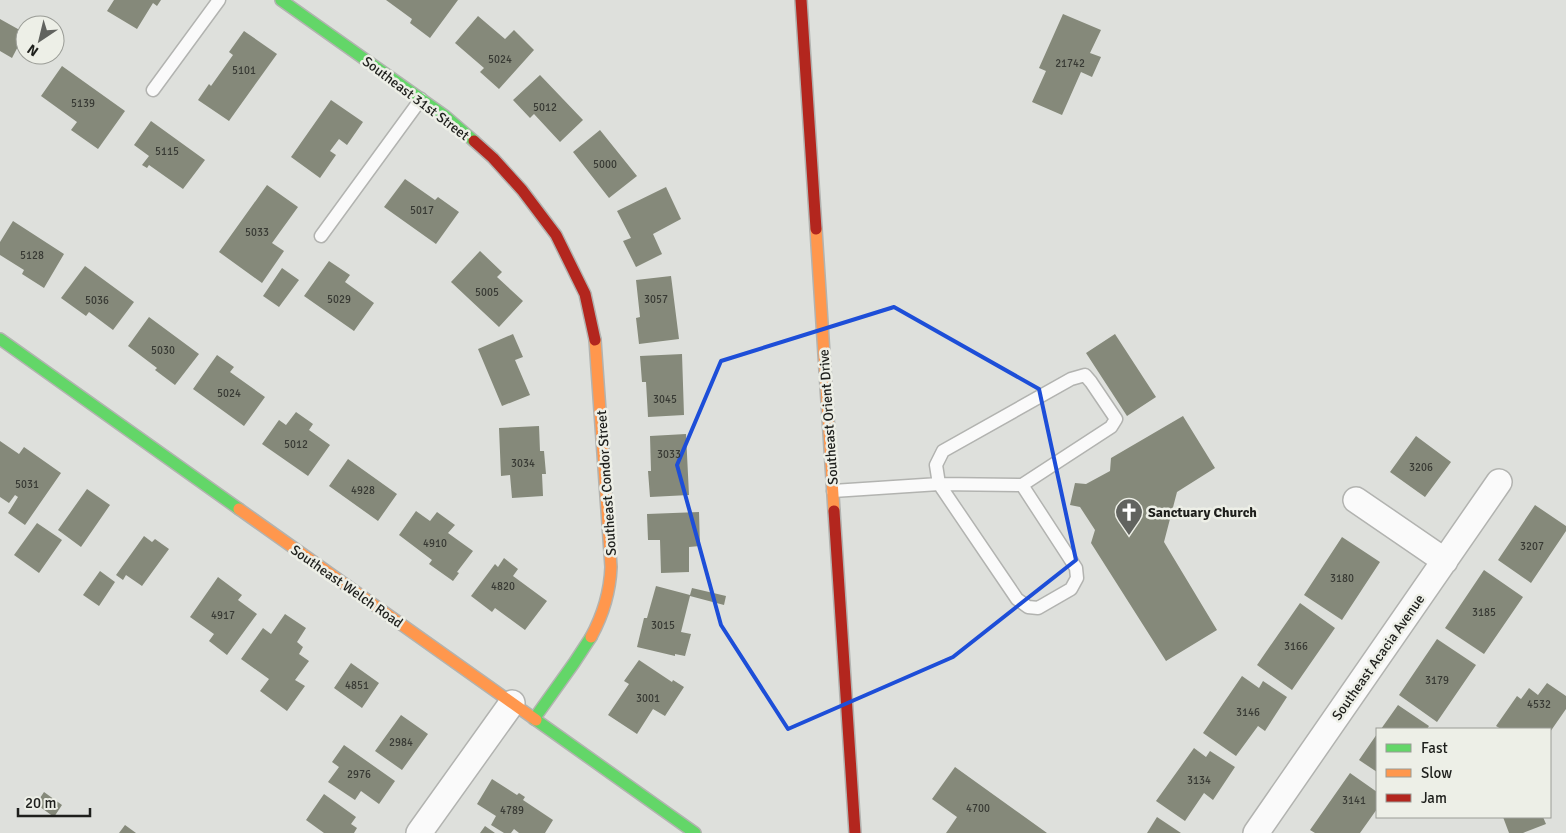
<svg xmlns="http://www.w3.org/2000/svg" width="1566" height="833" font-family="Signika,sans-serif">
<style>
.building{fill:#85897a}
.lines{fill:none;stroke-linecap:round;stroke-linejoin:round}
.lane-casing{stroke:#b2b3b0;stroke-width:15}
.street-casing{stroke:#b2b3b0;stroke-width:28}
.fast-casing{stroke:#b2b3b0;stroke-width:14}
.slow-casing{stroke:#b2b3b0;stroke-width:14}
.jam-casing{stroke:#b2b3b0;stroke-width:14}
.lane{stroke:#fafafa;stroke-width:12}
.street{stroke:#fafafa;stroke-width:25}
.fast{stroke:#63d668;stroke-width:11}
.slow{stroke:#ff974d;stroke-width:11}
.jam{stroke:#b3261e;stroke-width:11}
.marked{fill:none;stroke:#1d4ed8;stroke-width:4;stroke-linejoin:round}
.labels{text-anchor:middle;stroke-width:5;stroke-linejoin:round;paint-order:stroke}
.number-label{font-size:11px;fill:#383a34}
.street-label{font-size:14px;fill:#1e1f1c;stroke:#edefe7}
.poi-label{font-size:14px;font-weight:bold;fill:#1e1f1c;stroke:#edefe7;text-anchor:start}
</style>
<rect width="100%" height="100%" fill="#dee0dc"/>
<path class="building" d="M114,0H161L157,6L153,3L137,29L107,11Z
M386,0H458L430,38L410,23L412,19Z
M1063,14L1101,30L1090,53L1101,57L1092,77L1081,72L1062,115L1032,102L1046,71L1039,68Z
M478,16L505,39L514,30L534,50L499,89L480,72L484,68L455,43Z
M0,19L25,33L12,58L0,51Z
M244,31L277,54L229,121L198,100L209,84L211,86L233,55L229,52Z
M62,66L125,111L98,149L71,130L77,122L41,96Z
M540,75L583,120L560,142L534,114L530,118L513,100Z
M331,100L363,122L347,145L339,139L330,151L336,155L320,178L291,157Z
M151,121L205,160L183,189L149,165L147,168L142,165L149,156L134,145Z
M600,130L637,176L609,198L573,152Z
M405,179L435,200L438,197L459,212L436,244L384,207Z
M267,185L298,207L272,243L284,251L262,283L219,252Z
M666,187L681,219L653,234L662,254L636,267L623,241L631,238L617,211Z
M13,221L64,254L44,288L22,274L24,270L0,255V242Z
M480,251L502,272L497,277L523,301L499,327L451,282Z
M329,261L350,275L345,282L374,303L354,331L304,296Z
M85,266L134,302L113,330L89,312L86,316L61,298Z
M282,268L299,280L279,307L263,296Z
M671,276L679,339L639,344L636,318L640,317L636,280Z
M149,317L199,354L175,385L155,370L157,368L128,346Z
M513,334L523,357L515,360L530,395L502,406L478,349Z
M1115,334L1156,397L1127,416L1086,353Z
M682,354L684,415L648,417L646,382H642L640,356Z
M217,355L234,367L230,372L265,397L244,426L193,389Z
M296,412L313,424L309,430L330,445L308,476L262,444L279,420L286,425Z
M1183,416L1215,468L1177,492L1164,542L1217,630L1166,661L1091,543L1095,530L1080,507L1070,505L1075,483L1086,484L1110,471L1111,458Z
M539,426L540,451H544L546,474H542L543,496L512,498L510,475L501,476L499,428Z
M686,434L689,495L650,497L648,471H651L650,436Z
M1416,436L1451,462L1425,497L1390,472Z
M0,441L19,454L24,447L61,473L25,525L8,513L18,497L15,495L9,503L0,497Z
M348,459L397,494L378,521L329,486Z
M87,489L110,505L81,547L58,530Z
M1535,505L1566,526V531L1531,583L1498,560Z
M416,511L430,521L437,512L455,525L448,533L473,551L457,572L459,573L453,581L429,564L432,560L399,535Z
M699,512L700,546L689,547V572L661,573L660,540H648L647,514Z
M37,523L62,540L39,573L14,555Z
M144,536L152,542L155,539L169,549L142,586L126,575L123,580L116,575Z
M1342,537L1380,562L1342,620L1304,595Z
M504,558L518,569L513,576L547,601L525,630L495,608L492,612L471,596L495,564L498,567Z
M1484,570L1523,597L1484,654L1445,628Z
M100,571L115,582L99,606L83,595Z
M218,577L242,595L238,600L257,614L227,655L209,641L214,634L190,617Z
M656,586L690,595L692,588L726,596L724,605L690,596L681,632L691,634L685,656L675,654V656L637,647L644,618H647Z
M1300,603L1335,628L1292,690L1257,665Z
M285,614L306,628L297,642L303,647L299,654L309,661L295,680L305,686L287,711L260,691L269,679L241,659L263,628L271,634Z
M1437,639L1476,665L1437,722L1399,695Z
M639,660L672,682L673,680L684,687L665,716L653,709L637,734L608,715L629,684L624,681Z
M351,663L379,683L362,708L334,688Z
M1242,676L1259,688L1263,681L1287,697L1265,731L1258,726L1236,756L1203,733Z
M1547,683L1566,696V709L1550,732V729H1501L1496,726L1517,696L1521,699L1529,688L1538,695Z
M1398,705L1429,726L1427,729H1381Z
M401,715L428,734L402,770L375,751Z
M1377,734V772L1359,760Z
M344,745L395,781L379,804L361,791L355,800L328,782L339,767L332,762Z
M1194,748L1206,757L1210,751L1235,767L1213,800L1204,793L1185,821L1156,801Z
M955,767L1047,833H946L957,817L932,799Z
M1350,773L1377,792V809L1360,833H1315L1310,830Z
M492,779L517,795L519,793L525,797L523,800L553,820L545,833H519L514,829L511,833H504L491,825L496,816L477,804Z
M44,792L62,805L54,817L36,804Z
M324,794L356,817L351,824L357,828L354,833H324L306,820Z
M1157,817L1181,833H1147Z
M1503,817H1543L1546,824L1523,833H1509Z
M125,825L136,833H119Z
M485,826L495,833H480Z"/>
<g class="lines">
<g class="lane-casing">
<path id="lane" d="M153,90L219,0
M321,236L421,99
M833,491L939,484L1022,485L1111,427L1116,419L1091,382L1085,375L1071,379L943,451L936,465L939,484L1017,599L1028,607L1038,608L1071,589L1077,578L1076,568L1022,485"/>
</g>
<g class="street-casing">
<path id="street" d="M1356,500L1445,561
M419,833L512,703
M1256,833L1499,482"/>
</g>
<g class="fast-casing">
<path id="fast" d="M281,0L445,116L474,141
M0,339L239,509
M534,719L574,663L591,637
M536,720L695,833"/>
</g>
<g class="slow-casing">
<path id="slow" d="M816,229L834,511
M239,509L536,720
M591,637C603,615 610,592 611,567L595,340"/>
</g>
<g class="jam-casing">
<path id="jam" d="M801,0L816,229
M474,141L493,158L522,190L556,235L585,294L595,340
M834,511L855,833"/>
</g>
<use href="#lane" class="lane"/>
<use href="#street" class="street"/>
<use href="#fast" class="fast"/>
<use href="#slow" class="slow"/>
<use href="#jam" class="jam"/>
</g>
<path class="marked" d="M894,307L1039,389L1076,560L953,657L788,729L721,625L677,465L721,361Z"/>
<defs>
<g id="church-pin" transform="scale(1.4375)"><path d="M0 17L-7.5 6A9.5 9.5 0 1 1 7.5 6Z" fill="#61635f" stroke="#edefe7"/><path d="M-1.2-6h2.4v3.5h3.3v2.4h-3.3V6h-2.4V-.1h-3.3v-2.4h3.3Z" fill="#fff"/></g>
</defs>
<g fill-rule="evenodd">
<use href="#church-pin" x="1129" y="512"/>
</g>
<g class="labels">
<g class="number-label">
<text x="500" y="63">5024</text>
<text x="1070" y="67">21742</text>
<text x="244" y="74">5101</text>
<text x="83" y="107">5139</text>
<text x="545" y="111">5012</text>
<text x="167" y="155">5115</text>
<text x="605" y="168">5000</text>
<text x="422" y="214">5017</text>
<text x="257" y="236">5033</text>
<text x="32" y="259">5128</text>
<text x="487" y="296">5005</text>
<text x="339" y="303">5029</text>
<text x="656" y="303">3057</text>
<text x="97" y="304">5036</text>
<text x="163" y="354">5030</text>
<text x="229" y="397">5024</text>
<text x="665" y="403">3045</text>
<text x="296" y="448">5012</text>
<text x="669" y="458">3033</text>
<text x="523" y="467">3034</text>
<text x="1421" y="471">3206</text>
<text x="27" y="488">5031</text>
<text x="363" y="494">4928</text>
<text x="435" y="547">4910</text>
<text x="1532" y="550">3207</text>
<text x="1342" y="582">3180</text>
<text x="503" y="590">4820</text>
<text x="1484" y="616">3185</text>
<text x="223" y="619">4917</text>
<text x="663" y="629">3015</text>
<text x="1296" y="650">3166</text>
<text x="1437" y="684">3179</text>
<text x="357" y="689">4851</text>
<text x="648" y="702">3001</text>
<text x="1539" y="708">4532</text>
<text x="1248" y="716">3146</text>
<text x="401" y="746">2984</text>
<text x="359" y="778">2976</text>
<text x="1199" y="784">3134</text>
<text x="1354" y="804">3141</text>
<text x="978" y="812">4700</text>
<text x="512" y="814">4789</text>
</g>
<g class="street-label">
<text transform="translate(416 98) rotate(37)" y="5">Southeast 31st Street</text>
<text transform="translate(828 417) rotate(-94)" y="5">Southeast Orient Drive</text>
<text transform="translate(606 483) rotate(-94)" y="5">Southeast Condor Street</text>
<text transform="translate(347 586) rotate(35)" y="5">Southeast Welch Road</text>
<text transform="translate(1378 657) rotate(-55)" y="5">Southeast Acacia Avenue</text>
</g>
<g class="poi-label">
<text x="1148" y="517">Sanctuary Church</text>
</g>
</g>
<rect x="1376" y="728" width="175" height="90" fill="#edefe7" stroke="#9a9c96"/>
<rect x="1386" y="744" width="25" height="8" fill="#63d668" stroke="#9a9c96"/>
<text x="1421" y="753" font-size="15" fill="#1e1f1c">Fast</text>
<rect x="1386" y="769" width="25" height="8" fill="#ff974d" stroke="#9a9c96"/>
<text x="1421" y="778" font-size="15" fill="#1e1f1c">Slow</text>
<rect x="1386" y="794" width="25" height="8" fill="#b3261e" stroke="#9a9c96"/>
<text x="1421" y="803" font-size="15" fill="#1e1f1c">Jam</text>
<g transform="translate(40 40) rotate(215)"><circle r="24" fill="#edefe7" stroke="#9a9c96"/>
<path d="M0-4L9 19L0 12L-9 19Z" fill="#61635f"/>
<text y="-8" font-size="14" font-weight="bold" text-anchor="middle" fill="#1e1f1c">N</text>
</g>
<path d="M18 808v8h72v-8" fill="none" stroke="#1e1f1c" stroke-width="2.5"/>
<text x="25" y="808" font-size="15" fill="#1e1f1c" stroke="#edefe7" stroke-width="4" paint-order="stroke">20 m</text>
</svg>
